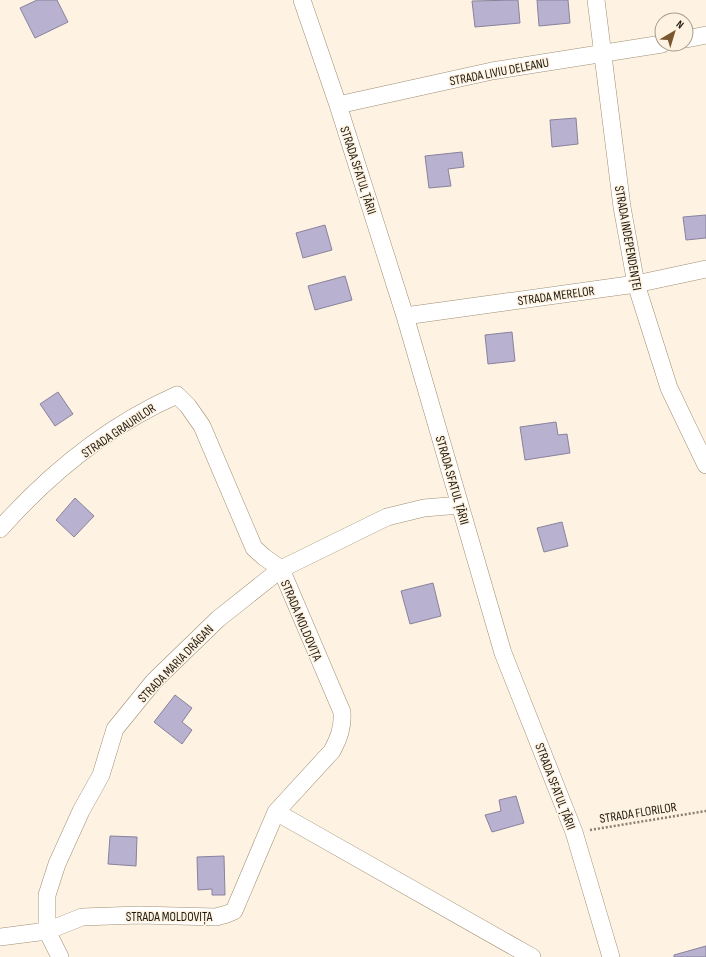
<svg xmlns="http://www.w3.org/2000/svg" width="706" height="957" font-family="'Sofia Sans Condensed',sans-serif">
<style>
.building{fill:#b8b1cf;stroke:#88829d}
.lines{fill:none;stroke-linecap:round;stroke-linejoin:round}
.street-casing{stroke:#9f8e74;stroke-width:18}
.path{stroke:#877e71;stroke-width:2.5;stroke-dasharray:2 2;stroke-linecap:butt}
.street{stroke:#fff;stroke-width:17}
.labels{text-anchor:middle;stroke-width:3;stroke-linejoin:round;paint-order:stroke}
.street-label{font-size:13px;fill:#1f190f;stroke:#fef3e2}
</style>
<rect width="100%" height="100%" fill="#fef3e2"/>
<path class="building" d="M37,0H57L68,22L35,38L20,8Z
M518,0L520,23L475,27L472,1Z
M537,0H568L570,23L539,26Z
M576,118L578,144L552,147L550,120Z
M462,152L464,167L448,169L451,186L429,188L425,156Z
M706,215V238L686,240L683,217Z
M325,225L332,250L303,258L296,233Z
M345,276L352,300L315,310L308,286Z
M512,332L515,361L488,364L485,335Z
M58,392L73,414L55,426L40,404Z
M556,422L558,435L567,434L570,453L525,460L520,427Z
M75,498L94,516L74,537L56,520Z
M562,522L568,546L544,552L537,528Z
M433,583L441,616L410,624L401,591Z
M175,695L192,708L182,722L192,730L182,744L154,722Z
M516,796L524,823L492,832L485,815L501,811L499,800Z
M110,836L137,837L136,866L108,864Z
M224,856L225,895H212V889L198,890L197,857Z
M706,946V957H674V955Z"/>
<g class="lines">
<g class="street-casing">
<path id="street" d="M302,0L338,105L405,316L503,653L574,832L611,957
M596,0L622,207L636,284L669,388L706,465
M686,39L706,35
M338,105L492,71L662,44
M405,316L636,284L706,269
M0,529C49,474 109,425 177,395L188,406L202,426L254,548L264,557L281,569L342,712C343,727 339,738 332,751L276,812L234,911L227,914L216,917L139,915L82,917L47,931L0,937
M276,812L532,957
M60,957L47,931V895L57,864L81,811L101,775L115,729L154,681L218,619L281,569L387,517L424,508L460,505"/>
</g>
<path class="path" d="M590,830L706,811"/>
<use href="#street" class="street"/>
</g>
<g class="labels">
<g class="street-label">
<text transform="translate(499 71) rotate(-11)" y="5">STRADA LIVIU DELEANU</text>
<text transform="translate(359 170) rotate(72)" y="5">STRADA SFATUL ȚĂRII</text>
<text transform="translate(629 238) rotate(80)" y="5">STRADA INDEPENDENȚEI</text>
<text transform="translate(556 295) rotate(-8)" y="5">STRADA MERELOR</text>
<text transform="translate(118 430) rotate(-34)" y="5">STRADA GRAURILOR</text>
<text transform="translate(453 480) rotate(74)" y="5">STRADA SFATUL ȚĂRII</text>
<text transform="translate(302 620) rotate(67)" y="5">STRADA MOLDOVIȚA</text>
<text transform="translate(175 663) rotate(-46)" y="5">STRADA MARIA DRĂGAN</text>
<text transform="translate(556 786) rotate(69)" y="5">STRADA SFATUL ȚĂRII</text>
<text transform="translate(638 812) rotate(-9)" y="5">STRADA FLORILOR</text>
<text x="169" y="921">STRADA MOLDOVIȚA</text>
</g>
</g>
<g transform="translate(674 32) rotate(38)"><circle r="19" fill="#fef3e2" stroke="#a59c8e"/>
<path d="M0-3L7 15L0 10L-7 15Z" fill="#79572f"/>
<text y="-6" font-size="11" font-weight="bold" text-anchor="middle" fill="#1f190f">N</text>
</g>
</svg>
